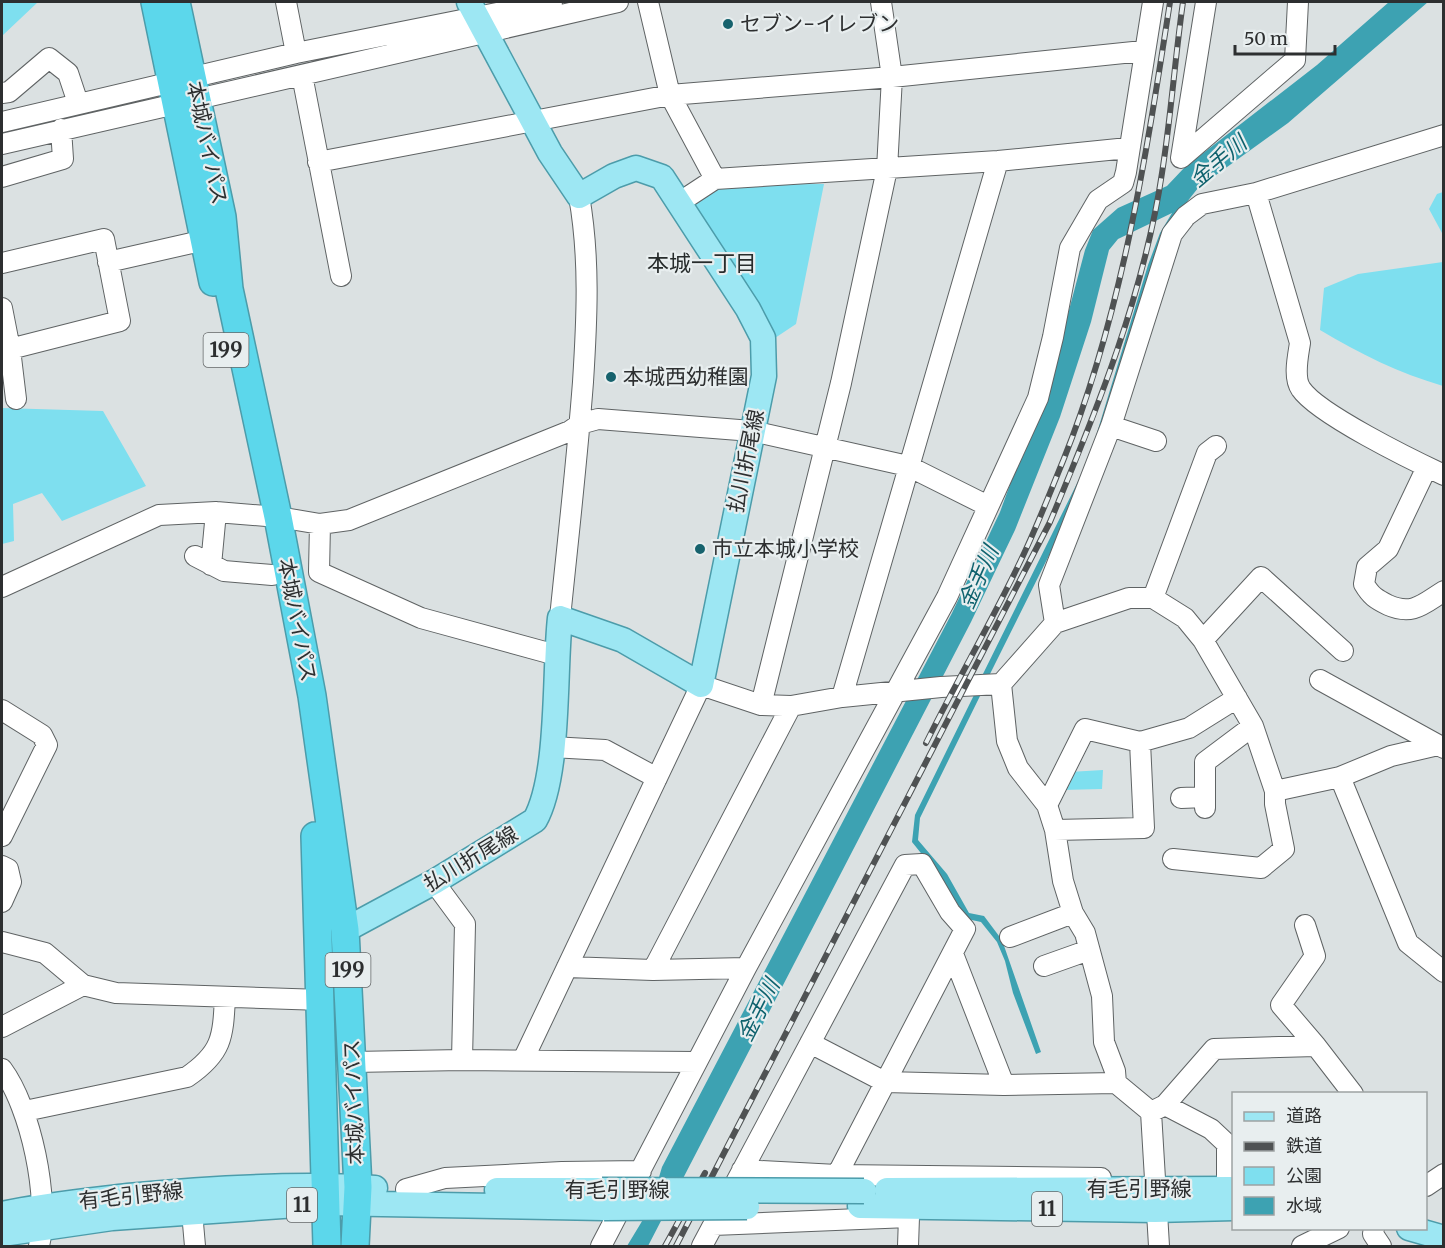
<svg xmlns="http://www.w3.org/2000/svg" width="1445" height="1248" font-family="Merriweather,'Noto Sans JP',serif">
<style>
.green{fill:#7edfef}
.water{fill:#3da2b2}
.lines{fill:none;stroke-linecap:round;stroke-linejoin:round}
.minor-casing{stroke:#5f6364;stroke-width:22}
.major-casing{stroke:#4c9caa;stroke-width:27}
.highway-casing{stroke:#4c9caa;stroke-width:30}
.minor{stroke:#fff;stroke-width:20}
.major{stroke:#9de7f3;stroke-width:24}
.highway{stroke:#5cd7eb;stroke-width:27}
.rail-casing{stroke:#4f5253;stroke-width:6}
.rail{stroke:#e8eeef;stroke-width:4;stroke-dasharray:11;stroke-linecap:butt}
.major-bridge-casing{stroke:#4c9caa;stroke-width:27;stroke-linecap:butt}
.major-bridge{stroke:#9de7f3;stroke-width:24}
.poi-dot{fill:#16626d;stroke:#e8eeef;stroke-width:2}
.labels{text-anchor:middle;stroke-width:4.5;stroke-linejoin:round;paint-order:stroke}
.shield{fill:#e8eeef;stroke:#656869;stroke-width:1.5}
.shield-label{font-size:20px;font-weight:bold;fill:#2d2f30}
.poi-label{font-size:21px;fill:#2d2f30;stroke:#e8eeef;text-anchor:start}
.street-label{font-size:21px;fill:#2d2f30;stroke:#e8eeef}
.water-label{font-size:22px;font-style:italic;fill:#0f626e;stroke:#e8eeef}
.neighbourhood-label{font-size:22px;fill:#272c2c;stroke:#e8eeef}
</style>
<rect width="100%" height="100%" fill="#dbe1e2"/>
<path class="green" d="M2,2H38L2,36Z
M824,184L796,324L772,340L690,206L718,185Z
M1443,192H1444L1443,258L1442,233L1429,209L1437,194Z
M1443,262V386C1399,373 1360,354 1320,330L1324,288L1358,274Z
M2,408L103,411L146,486L62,521L42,493L13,504L14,541L2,544Z
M1103,770L1102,789L1061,790L1069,772Z"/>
<path class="water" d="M1389,2H1428L1288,123L1198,188L1179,212L1077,499L987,680H980L1089,459L1148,265L1160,233L1172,213L1118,239L1109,250L1091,322L1060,417L1015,530L971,622L648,1246H627L650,1208L662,1167L952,613L1000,512L1056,359L1085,250L1093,230L1118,208L1167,186L1184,168L1317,65Z
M974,695L980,696L920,818L918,840L947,874L969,913L984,916L1002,940L1041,1052L1036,1054L1013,993L1005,961L997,942L981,922L967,919L941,878L912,842L915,815Z"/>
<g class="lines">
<g class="minor-casing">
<path id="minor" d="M286,2L296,53
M648,2L670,95L715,179L998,161L1128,148
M1206,2L1181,158L1295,60L1298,2
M302,75L341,276
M2,93L9,92L49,58L68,73L78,103
M2,122L296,53L552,2
M2,144L618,2
M318,162L670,95L892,77L1143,51
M2,177L63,159L61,129
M1256,193L1300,343C1298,356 1293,378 1301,389C1318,414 1412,460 1444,475
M680,202L715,179
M108,262L205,240
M2,263L104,239L120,321L10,349L2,308
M10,349L16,399
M1111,426L1156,441
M1427,467L1388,549L1367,567L1364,584C1371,596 1376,599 1388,605C1413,616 1423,604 1444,591
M320,524L319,572L421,618L556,655
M195,556L224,571L272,575
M211,565L216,512
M2,587L159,515L216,512L278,517L320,524L349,520L570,431L580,424L598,419L752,431L908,466L988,506
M1153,598L1207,453L1216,446
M560,618C568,539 577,461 583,382C587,319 590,258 579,196
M1055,623L1049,585L1111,426L1172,234L1186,216L1202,204L1256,193L1444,135
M1203,640L1261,577L1343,651
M1320,680L1438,745
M1001,684L1007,741L1018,768L1047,805L1055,830L1063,881L1073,913L1085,933L1102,996L1104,1042L1115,1071L1116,1083
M842,697L998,161
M761,705L841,383L887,169L892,77L881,2
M2,710L42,735L47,745L2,836
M1140,742L1189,728L1237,698
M552,747L605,750L657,778
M1340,777L1408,943L1444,972
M1181,798L1205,797
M1047,805L1085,729L1140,742L1144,828L1055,830
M1205,808V762L1253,726
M1173,859L1261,868L1284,849L1275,804V791
M2,866L8,869L11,882L2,902
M434,882L465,924L462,1060
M1305,925L1315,956L1281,1005L1316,1046
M1010,937L1073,913
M2,942L45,953L83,985L116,993L322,1000
M953,954L1004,1085
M1044,966L1089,950
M567,967L653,970L746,968
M653,970L791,706
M2,1027L83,985
M810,1043L885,1082L1004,1085L1116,1083L1151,1112L1159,1246
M523,1060L701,685L761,705L791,706L842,697L941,687L1001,684L1055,623L1129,598H1153L1185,618L1203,640L1253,726L1275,791L1340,777L1391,756L1438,745L1444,748
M353,1062L462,1060L696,1062
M2,1069C31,1108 50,1199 39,1246
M1165,1105L1211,1129L1227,1144V1189
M25,1111L187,1077C222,1053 223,1038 225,997
M1151,1112L1165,1105L1214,1049L1316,1046L1353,1094
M837,1175L1101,1178
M1426,1186L1444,1174
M406,1189L445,1178L562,1172L641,1171
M192,1212L195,1246
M713,1225L909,1217L908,1246
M1374,1228L1373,1234L1381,1246
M601,1246L746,968L947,597L1038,398L1053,337L1070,248L1098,200L1123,183L1126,172L1153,2
M702,1246L905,865L922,864L950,912L965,929L837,1175L742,1170
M1302,1246L1339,1228"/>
</g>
<g class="major-casing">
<path id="major" d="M345,930L434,882L535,820C560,775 554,672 560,618L623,640L701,685L764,376L763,338L748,309L662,177L636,168L614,176L579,196L550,153L469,2
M497,1190H602
M887,1190L1234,1189
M860,1206L1155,1210L1234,1208
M2,1214C44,1205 86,1201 128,1196C210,1188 293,1183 375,1188
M1409,1228L1444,1238
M2,1234L112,1218L326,1203L604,1208"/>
</g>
<g class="highway-casing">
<path id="highway" d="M155,2L213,282
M176,2L222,217L229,289L278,517L312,696L345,930L358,1187L355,1246
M315,836L327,1246"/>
</g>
<use href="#minor" class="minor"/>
<use href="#major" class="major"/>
<use href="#highway" class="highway"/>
<g class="rail-casing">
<path id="rail" d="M926,743C956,682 991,623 1020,562C1036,529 1049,495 1063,461C1122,314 1146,157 1170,2
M665,1246L705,1173
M676,1246L1050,522C1097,410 1144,294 1162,173C1171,116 1175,58 1183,2"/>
</g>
<use href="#rail" class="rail"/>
<g class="major-bridge-casing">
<path id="major-bridge" d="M602,1190L864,1191
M604,1208L747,1207"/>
</g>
<use href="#major-bridge" class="major-bridge"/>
</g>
<g class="poi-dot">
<circle cx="728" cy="24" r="6"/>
<circle cx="611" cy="377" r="6"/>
<circle cx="700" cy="549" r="6"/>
</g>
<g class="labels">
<g class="shield">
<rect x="203.5" y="333" width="45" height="34" rx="4.5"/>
<rect x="325.5" y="953" width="45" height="34" rx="4.5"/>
<rect x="287" y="1188" width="30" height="34" rx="4.5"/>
<rect x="1032" y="1192" width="30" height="34" rx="4.5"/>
</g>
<g class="shield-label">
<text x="226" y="357">199</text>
<text x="348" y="977">199</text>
<text x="302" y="1212">11</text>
<text x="1047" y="1216">11</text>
</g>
<g class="poi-label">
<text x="740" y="31">セブン-イレブン</text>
<text x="623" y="384">本城西幼稚園</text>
<text x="712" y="556">市立本城小学校</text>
</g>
<g class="street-label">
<text transform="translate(207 143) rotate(78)" y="7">本城バイパス</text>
<text transform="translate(746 461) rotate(-78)" y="7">払川折尾線</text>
<text transform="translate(297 620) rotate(79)" y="7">本城バイパス</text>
<text transform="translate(471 859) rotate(-31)" y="7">払川折尾線</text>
<text transform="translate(354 1102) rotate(-92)" y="7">本城バイパス</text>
<text x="1139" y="1196">有毛引野線</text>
<text x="617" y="1197">有毛引野線</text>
<text transform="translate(131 1196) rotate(-6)" y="7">有毛引野線</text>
</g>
<g class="water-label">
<text transform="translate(1218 161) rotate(-40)" y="8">金手川</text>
<text transform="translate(978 577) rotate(-66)" y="8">金手川</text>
<text transform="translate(758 1010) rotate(-63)" y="8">金手川</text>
</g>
<g class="neighbourhood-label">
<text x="702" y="271">本城一丁目</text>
</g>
</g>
<rect width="1445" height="1248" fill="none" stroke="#2d2f30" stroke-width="6"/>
<rect x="1232" y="1092" width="195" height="138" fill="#e8eeef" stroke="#9da2a3" stroke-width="1.5"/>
<rect x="1244" y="1112" width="30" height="9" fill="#9de7f3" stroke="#9da2a3" stroke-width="1.5"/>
<text x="1286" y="1122" font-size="18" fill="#2d2f30">道路</text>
<rect x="1244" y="1142" width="30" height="9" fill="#4f5253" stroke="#9da2a3" stroke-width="1.5"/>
<text x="1286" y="1152" font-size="18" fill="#2d2f30">鉄道</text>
<rect x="1244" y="1167" width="30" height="18" fill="#7edfef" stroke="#9da2a3" stroke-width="1.5"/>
<text x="1286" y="1182" font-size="18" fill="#2d2f30">公園</text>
<rect x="1244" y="1197" width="30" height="18" fill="#3da2b2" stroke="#9da2a3" stroke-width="1.5"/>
<text x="1286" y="1212" font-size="18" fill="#2d2f30">水域</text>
<path d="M1235 45v9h100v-9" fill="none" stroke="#2d2f30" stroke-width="3"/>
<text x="1244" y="45" font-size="18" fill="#2d2f30" stroke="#e8eeef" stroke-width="4.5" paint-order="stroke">50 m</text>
</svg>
